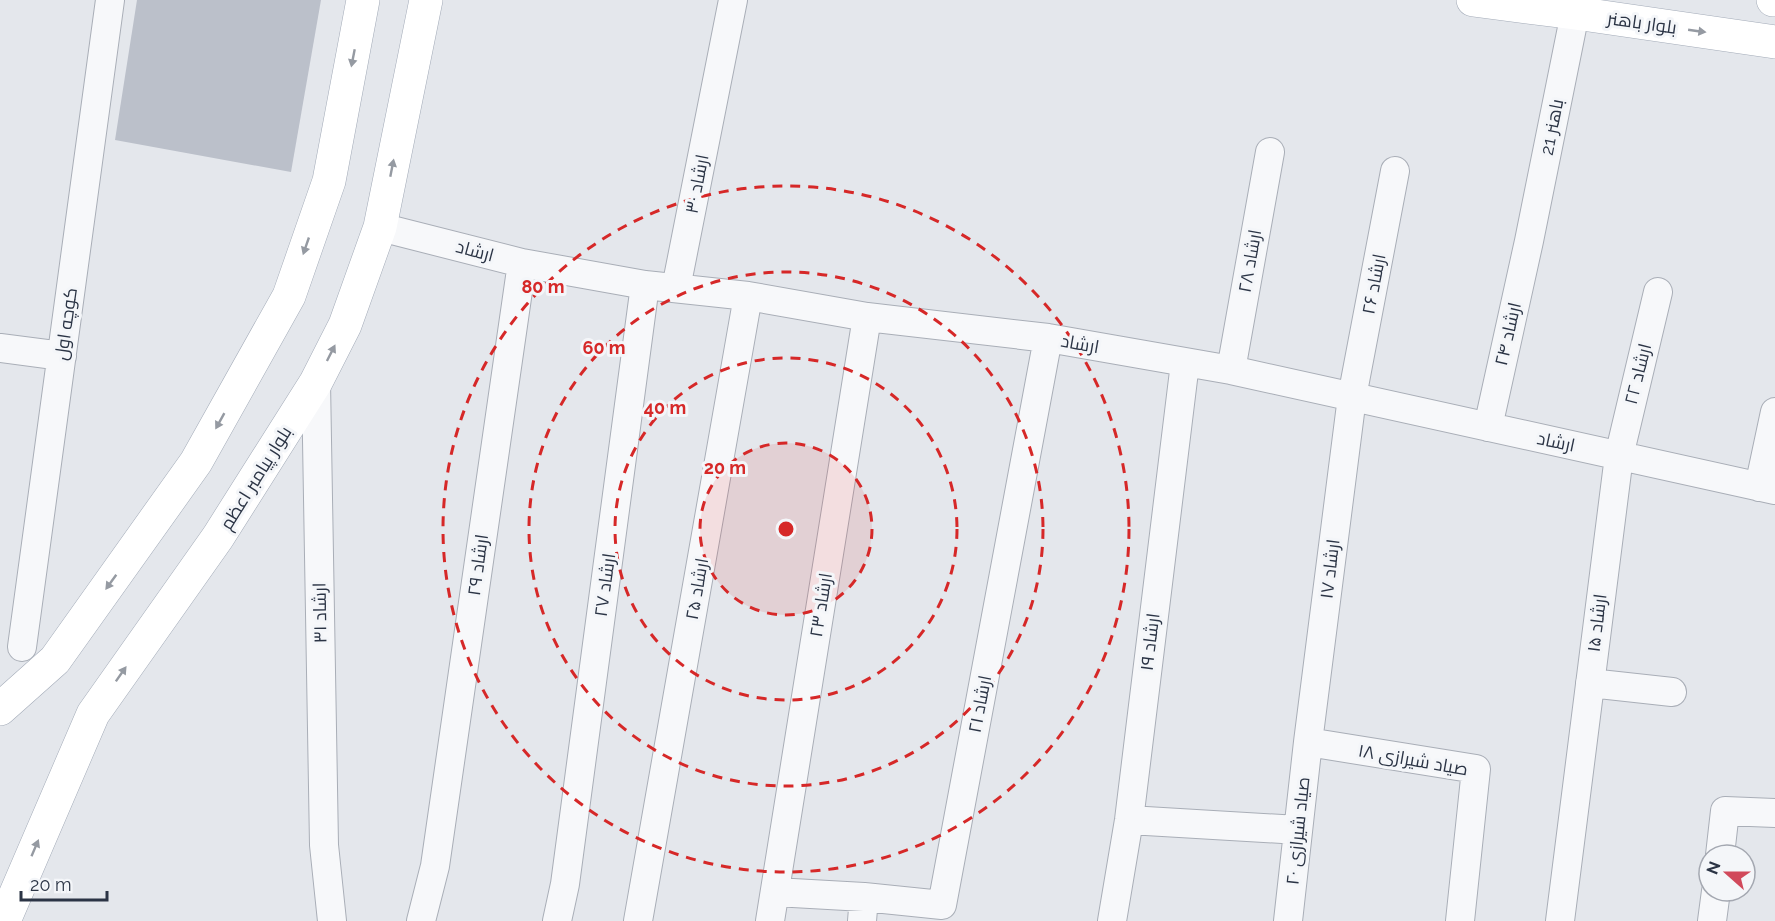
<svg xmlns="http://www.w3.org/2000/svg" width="1775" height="921" font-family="Raleway,Cairo,sans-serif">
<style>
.building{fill:#bbc0ca}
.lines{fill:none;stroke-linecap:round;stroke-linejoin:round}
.minor-casing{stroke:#a9aeb7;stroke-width:30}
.major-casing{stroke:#a3abb8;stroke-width:34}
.minor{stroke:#f7f8fa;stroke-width:28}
.major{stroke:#fff;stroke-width:33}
.oneway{fill:#959aa2}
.ring{fill:none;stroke:#d62828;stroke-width:3;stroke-dasharray:10 8}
.labels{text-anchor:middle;stroke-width:6;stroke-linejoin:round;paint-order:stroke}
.street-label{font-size:18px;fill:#2b3445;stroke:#f4f6f9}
.centre{fill:#d62828;stroke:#f4f6f9;stroke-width:3}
.ring-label{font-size:18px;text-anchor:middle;font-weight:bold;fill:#d62828;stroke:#f4f6f9;stroke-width:6;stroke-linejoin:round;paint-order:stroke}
</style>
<rect width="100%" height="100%" fill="#e4e7ec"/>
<path class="building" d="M137,0H321L291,172L115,140Z"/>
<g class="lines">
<g class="minor-casing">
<path id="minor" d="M380,227L522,263L645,285L748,296L867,317L1048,338L1231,370L1775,490
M676,288L733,0
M0,348L62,356
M1231,370L1270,152
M316,382L324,845L332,921
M1488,427L1529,241L1575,13
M1759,487L1775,412
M22,647L110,0
M1590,683L1672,692
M1308,742L1476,769L1460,921
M1129,820L1298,830
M1720,855L1725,811L1775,813
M775,892L864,897L942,905L1048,338
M421,921L435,866L522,263
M557,921L565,884L645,285
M638,921L748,296
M770,921L867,317
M862,921L864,897
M1112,921L1129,820L1185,363
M1288,921L1308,742L1352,397L1395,171
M1560,921L1619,456L1658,292
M1712,921L1716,891"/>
</g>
<g class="major-casing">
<path id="major" d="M1473,0L1575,13L1775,42
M1773,0H1775
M0,709L55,660L196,462L289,296L329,181L363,0
M4,921L93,714L218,537L316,382L345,325L380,227L426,0"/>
</g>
<use href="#minor" class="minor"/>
<use href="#major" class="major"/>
</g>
<defs><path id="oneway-solid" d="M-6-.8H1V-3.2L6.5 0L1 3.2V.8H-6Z" transform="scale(1.5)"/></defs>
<g class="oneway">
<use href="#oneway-solid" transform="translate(1697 31) rotate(8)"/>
<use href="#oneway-solid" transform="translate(353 58) rotate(101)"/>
<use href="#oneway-solid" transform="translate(392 168) rotate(-79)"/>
<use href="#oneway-solid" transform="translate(306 246) rotate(109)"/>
<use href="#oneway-solid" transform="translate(331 353) rotate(-63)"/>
<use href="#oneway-solid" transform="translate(220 421) rotate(119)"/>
<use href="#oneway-solid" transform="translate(111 582) rotate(126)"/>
<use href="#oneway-solid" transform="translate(121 674) rotate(-55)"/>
<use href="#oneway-solid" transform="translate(35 848) rotate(-67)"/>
</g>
<circle cx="786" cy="529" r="86" fill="#d62828" fill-opacity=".12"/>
<g class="ring">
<circle cx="786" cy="529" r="86"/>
<circle cx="786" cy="529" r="171"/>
<circle cx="786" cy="529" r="257"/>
<circle cx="786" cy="529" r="343"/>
</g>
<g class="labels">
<g class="street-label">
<text transform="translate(1642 23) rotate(8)" y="6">بلوار باهنر</text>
<text transform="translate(1552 127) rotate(-79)" y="6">باهنر 21</text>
<text transform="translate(697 184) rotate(-79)" y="6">ارشاد ۳۰</text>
<text transform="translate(475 251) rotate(15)" y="6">ارشاد</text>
<text transform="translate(1250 261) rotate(-80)" y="6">ارشاد ۲۸</text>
<text transform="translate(1374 284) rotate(-79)" y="6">ارشاد ۲۶</text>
<text transform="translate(66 324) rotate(-82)" y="6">کوچه اول</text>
<text transform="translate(1508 334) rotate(-77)" y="6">ارشاد ۲۴</text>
<text transform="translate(1080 344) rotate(10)" y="6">ارشاد</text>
<text transform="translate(1638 374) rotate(-76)" y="6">ارشاد ۲۲</text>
<text transform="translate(1556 442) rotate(12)" y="6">ارشاد</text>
<text transform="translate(256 478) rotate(-58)" y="6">بلوار پیامبر اعظم</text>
<text transform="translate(478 565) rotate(-82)" y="6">ارشاد ۲۹</text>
<text transform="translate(1330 569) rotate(-83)" y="6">ارشاد ۱۷</text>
<text transform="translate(605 585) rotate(-82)" y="6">ارشاد ۲۷</text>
<text transform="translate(697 589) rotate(-80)" y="6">ارشاد ۲۵</text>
<text transform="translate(821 605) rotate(-81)" y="6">ارشاد ۲۳</text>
<text transform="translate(320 613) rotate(-91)" y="6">ارشاد ۳۱</text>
<text transform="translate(1597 623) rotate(-83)" y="6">ارشاد ۱۵</text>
<text transform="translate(1150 642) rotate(-83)" y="6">ارشاد ۱۹</text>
<text transform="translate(980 704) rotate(-79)" y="6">ارشاد ۲۱</text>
<text transform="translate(1413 760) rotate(10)" y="6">صیاد شیرازی ۱۸</text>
<text transform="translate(1298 831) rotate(-84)" y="6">صیاد شیرازی ۲۰</text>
</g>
</g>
<circle cx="786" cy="529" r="9" class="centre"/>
<g class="ring-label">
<text x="543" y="293">80 m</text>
<text x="604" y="354">60 m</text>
<text x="665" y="414">40 m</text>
<text x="725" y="474">20 m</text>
</g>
<g transform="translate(1727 873) rotate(291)"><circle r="28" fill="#f4f6f9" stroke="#a4a8b1" stroke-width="1.5"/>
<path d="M0-4.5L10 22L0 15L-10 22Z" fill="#d1495b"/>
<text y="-9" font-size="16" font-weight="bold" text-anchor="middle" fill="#2b3445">N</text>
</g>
<path d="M21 891v9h86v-9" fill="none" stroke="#2b3445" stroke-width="3"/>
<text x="30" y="891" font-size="18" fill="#2b3445" stroke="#f4f6f9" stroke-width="4.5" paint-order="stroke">20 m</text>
</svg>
